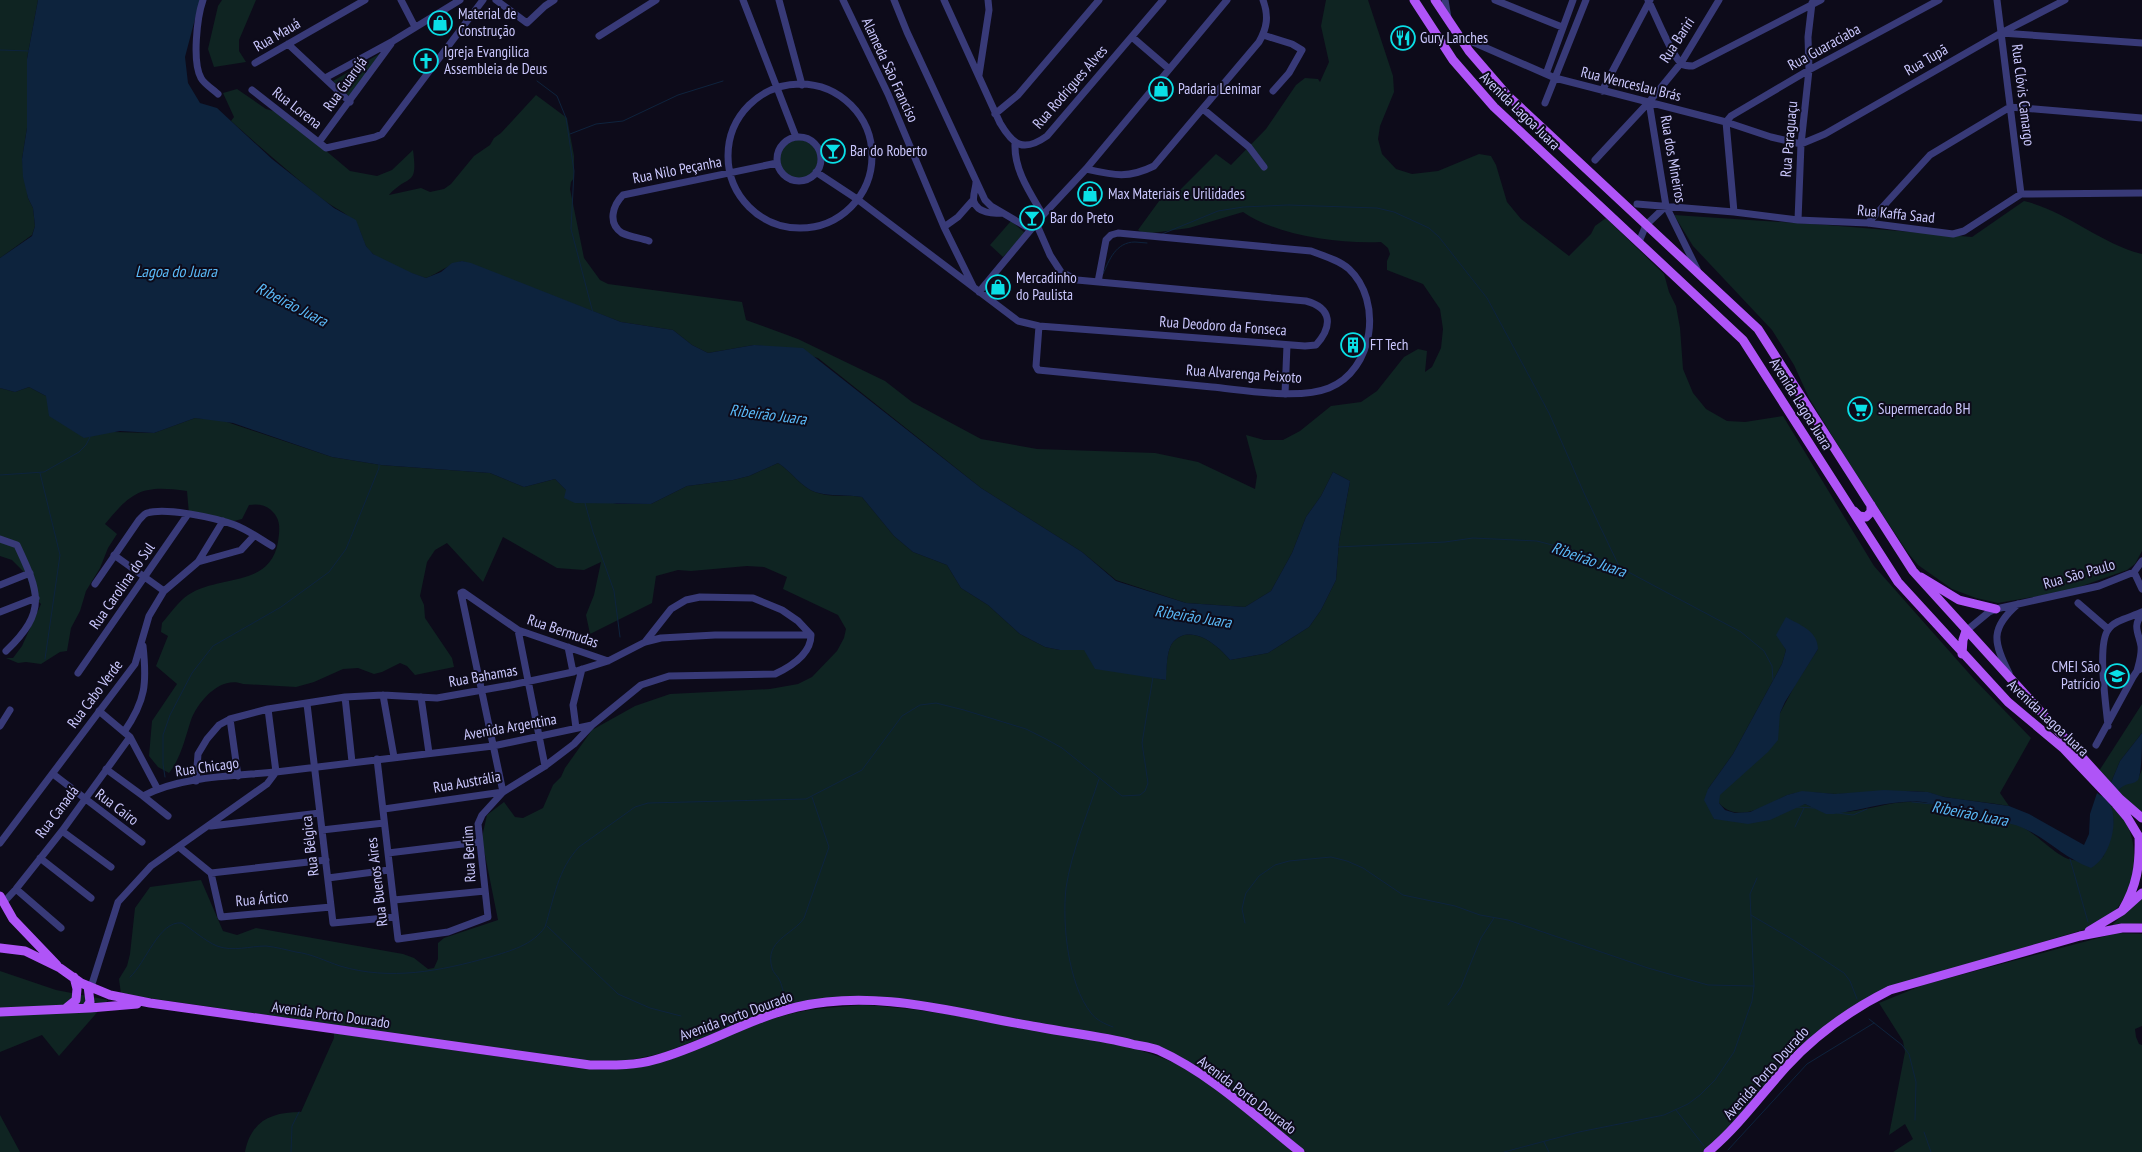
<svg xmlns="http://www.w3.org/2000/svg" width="2142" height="1152" font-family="'PT Sans Narrow',sans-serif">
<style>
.green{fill:#0f2422}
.water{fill:#0d233d}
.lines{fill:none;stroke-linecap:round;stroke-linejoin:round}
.stream{stroke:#0d233d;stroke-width:1}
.minor{stroke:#383a78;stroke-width:7}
.major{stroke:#af54f7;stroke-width:9}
.labels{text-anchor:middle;stroke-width:4;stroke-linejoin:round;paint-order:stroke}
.poi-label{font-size:15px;fill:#cac7fd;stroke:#0d0b1a;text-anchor:start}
.street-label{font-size:15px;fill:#cac7fd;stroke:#0d0b1a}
.water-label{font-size:16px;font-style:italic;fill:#5abaf8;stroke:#0d0b1a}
</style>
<rect width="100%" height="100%" fill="#0d0b1a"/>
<path class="green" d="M0,0H38L27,59V128L22,159L28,198L33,208L35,226L32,235L0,258Z
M222,0H256L239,40V51L246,62L214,67L208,49L218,6Z
M1326,0H1368L1393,76L1394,92L1380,126L1378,139L1382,154L1396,169L1412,174L1438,171L1479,154L1491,156L1496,165L1507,202L1521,219L1569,256L1591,234L1595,226L1606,218L1664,274L1669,292L1676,306L1680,328L1683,369L1693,393L1706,409L1727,421L1745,422L1783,416L1874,566L1974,679L2031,738L2000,793L2009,806C1988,802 1966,801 1945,797C1938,796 1932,793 1926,792C1896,789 1867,793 1838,794C1821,794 1801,789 1785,796C1764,806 1738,824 1719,803V795L1734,781L1780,713L1795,685L1818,649L1781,641L1786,650L1782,664L1733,754L1708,789L1714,819L1805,804C1849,826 1884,795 1927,803C1942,805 1955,816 1970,819C1984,823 2001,820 2015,824C2035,830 2056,858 2073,860C2082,861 2094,858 2103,857C2111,838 2118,823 2109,803C2114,809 2121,814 2125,821C2141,848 2135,892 2112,914C2106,919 2099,923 2093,927L1921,978L1844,1013L1731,1127L1703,1152H1306L1218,1082L1127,1039L899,999L862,997L751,1019L663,1053L626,1061L578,1060L121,994L119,979L127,966L130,954L135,908L150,887L201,880L223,931L237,935L256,928L403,954L414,958L428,969L434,968L438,959V943L444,938L498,920L484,850L482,837L487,815L504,802L515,817L523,818L543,808L553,785L561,777L565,768L592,730L635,706L670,694L770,689L798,684L812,677L837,651L844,638L846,629L838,615L783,589L787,577L764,567L747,566L691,571L678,570L656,576L652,603L590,634L586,615L594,595L601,562L584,570L557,568L503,537L483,582L447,543L435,550L427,562L420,596L424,605L425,618L452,658L454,667L415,675L407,666L400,663L382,672L374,674L358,668L343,669L314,682L296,687L243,684C221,675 198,701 191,720C185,738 181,758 169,773L158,767L149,756L152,721L177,684L156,666L168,636L161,632L162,623C170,614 178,602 188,595C220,574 270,588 278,542C279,533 281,524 276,516C270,506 260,503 249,505L242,519L234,521L189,514L187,491C143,485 133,490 105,524L117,534L108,548L100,568L86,591L80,611L71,628L67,651L60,652L41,664L26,662L18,663L6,658H13L22,646L41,604L32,596L28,579L24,572L12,560L0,556V388L15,392L29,387L114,432L154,433L195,418L221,420L332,457L381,465L490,473L524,487L555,479L566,490L617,504H651L687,486L733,480L749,476L778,463C791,471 801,487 815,492C830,498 847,494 862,497L894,536L913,552L947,565L961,588L988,605L1020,634L1045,647L1060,650H1084L1148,676L1165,680C1167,669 1166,649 1174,641C1192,623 1219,646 1230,660L1268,653L1309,627L1321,610L1336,580L1339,541L1350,481L1333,472L1321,496L1306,517L1292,553L1271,591L1245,607L1186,603L1116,580L1082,552L981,488L818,358L781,348L754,345L708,353L692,345L673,330L621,322L462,261C449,264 439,273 426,278C410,273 374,261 366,246C360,233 361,227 349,217C343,211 329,205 321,198C290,173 260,147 231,121L234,117L223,93L237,89L266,109L281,113L350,171L377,176L392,170L413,150C418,188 409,173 389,195L421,188L430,192L444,189L451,184L474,156L490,145L494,138L501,133L536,95L567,118L574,156V178L571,182L570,189L584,258L600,280L608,284L742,302L746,320L798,339L885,381L912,402L981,439L1037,449L1155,453L1198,462L1255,489L1257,476L1246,435L1264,440H1283L1300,431L1331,406L1361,402L1377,391L1404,357L1418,349L1427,351L1425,372L1432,367L1441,348L1443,329L1440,309L1423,284L1387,270V261L1390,254L1388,248L1381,242C1339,244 1278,236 1243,212L1189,228L1145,234L1138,230L1162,197L1169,201L1216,154L1231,165L1266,129L1296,85L1305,78L1318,79L1320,82L1329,62L1321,26Z
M386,50L349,96L333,81Z
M780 159a19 19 0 1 1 38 0a19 19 0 1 1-38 0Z
M2024,201C2067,211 2099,243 2142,254V551L2135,564L2127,570L2068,591L1998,603L1976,598L1952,589L1918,565L1908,553L1858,478L1809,398L1794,365L1772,330L1693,246L1674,215L1827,225L1972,237Z
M1011,221L1025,233L1003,257L990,245Z
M2142,704V733L2120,761L2110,785L2099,771Z
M2142,769V814L2118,791L2124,784C2134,783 2139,779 2142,769Z
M2142,897V923L2112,926L2113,924Z
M2117,933L2142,934V1026L2135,1029L2136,1037L2139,1044L2142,1045V1152H1893L1913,1139L1905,1124L1889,1135L1905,1052L1903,1041L1879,1003L1923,985Z
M0,971L56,990L108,1000L59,1056L42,1035L0,1052Z
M862,1005C926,1008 990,1022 1053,1033C1097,1041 1143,1046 1182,1067C1220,1087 1259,1125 1293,1152H245C251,1121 271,1112 301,1112L334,1038V1033L577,1068C594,1069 610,1071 627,1068C684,1060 734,1028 790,1014C814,1008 838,1007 862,1005Z
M0,1115L20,1152H0Z"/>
<path class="water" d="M38,0H200L185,57L188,83L200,103L217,108L272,159L334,208L356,220L366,246L373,254L412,273L426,278L441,272L452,263L462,261L471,263L621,322L673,330L692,345L708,353L754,345L803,348L981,488L1082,552L1116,581L1186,603L1245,607L1271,591L1292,553L1306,517L1321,496L1333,472L1350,481L1339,541L1336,580L1321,610L1309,627L1268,653L1230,660C1219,646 1192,623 1174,641C1166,649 1167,669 1166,680L1095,669L1084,650H1060L1045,647L1020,634L988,605L961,588L947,565L913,552L894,536L862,497C847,494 830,497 815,492C801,487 791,471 778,463L749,476L733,480L687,486L651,504L575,503L564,498L566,490L555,479L524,487L490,473L381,465L332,457L233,423L195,418L154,433L120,431L84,438L49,416L46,396L29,387L15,392L0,388V258L32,236L35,226L33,208L28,198L23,177L22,159L27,128V59Z
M1786,617C1800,625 1818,631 1818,649L1785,702L1780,713L1778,740L1768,752L1720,795L1719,803L1725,810L1735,813L1750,812L1787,795L1802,791L1835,794L1884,790L1928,792L1944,797L2009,806L2029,814L2084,845L2089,834L2090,814L2097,793C2102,797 2105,796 2109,802C2120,821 2110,858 2091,868C2064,858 2048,839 2023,828C2007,820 1988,823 1971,820C1956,816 1943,806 1928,803C1902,797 1862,810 1834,814H1826L1805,804L1770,820L1748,824L1714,819L1704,800L1708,789L1733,754L1782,664L1786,650L1776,635Z
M2142,733C2142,744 2142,772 2138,780C2132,786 2126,781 2118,791L2110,785L2120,761Z"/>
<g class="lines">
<path class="stream" d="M0,50L29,51
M537,81L557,96L566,118L574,171L571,229L593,313
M570,134L596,124L623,121L678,95L723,81
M1162,234L1218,211L1243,207L1288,205L1377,208L1394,212L1429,228L1439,237L1487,298L1549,413L1584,493L1619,566
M1103,274C1109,260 1116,242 1135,242C1139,242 1143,243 1147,243
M40,473L60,555L45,659
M0,475L44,472L79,452L86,445L90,437
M585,503L593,532L614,591L620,637
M1337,547L1445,542L1473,538L1537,541L1587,554L1619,567L1741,632L1764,651L1772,666L1773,680
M165,777L163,764V735L170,715L192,673L213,646L281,607L329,572L346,549L379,468V463
M1099,779C1088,813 1071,853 1066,888C1062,924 1068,984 1091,1013C1096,1020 1105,1024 1113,1027
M1912,802L1932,804
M1795,807L1814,808
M1837,813L1853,815L1867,809
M1795,827L1804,808
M2070,859L2088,922
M1751,915L1795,941L1844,973L1850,981L1857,999
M1245,923L1242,909L1244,900L1246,893L1259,876L1275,865L1289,861L1331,857L1347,861L1363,868L1403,895L1455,906L1480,915L1508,920L1648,968L1708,985L1754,986
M547,926L618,994L650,1008L681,1016
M130,977C146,963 159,920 182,923C193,930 205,941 217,946C233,952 250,946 266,946C276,947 287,950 296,952C312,954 325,961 340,966C390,981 441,971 490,957C510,951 533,945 545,927C554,898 558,869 579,847L635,807L648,803L806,799L862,770L902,716L920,705L936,703L964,710L1026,729L1046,739L1062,748L1122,796L1140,795L1145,791L1148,783L1142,743L1153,677
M789,998C782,993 783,988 780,981C778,976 773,973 772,968C764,940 793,935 804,918L829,847L812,797
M1448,1005L1461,987L1481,938L1494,918
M1869,1019L1902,1045L1909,1054L1916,1082L1915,1120
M1676,1110L1704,1146
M1924,1132L1931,1152
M1544,1142L1549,1152
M1728,1150L1807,1064L1874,1023
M291,1152L292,1126L299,1112
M1504,1152L1579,1132L1664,1115L1688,1104L1700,1095L1715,1080L1734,1052L1752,1001L1754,986L1750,894L1757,878"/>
<path class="minor" d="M203,0C197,17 192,62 201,78C204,84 214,90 218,94
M401,0L415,27
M496,0L527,23L545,6L554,0
M743,0L796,137
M779,0L802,85
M843,0L888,94L944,227L973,286
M894,0L907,32L985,200L991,206L1030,229
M944,0L1000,123C1013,145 1023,153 1047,136L1163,0
M1445,0L1448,18
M1495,0L1562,27
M1648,0C1655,13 1672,57 1682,64C1685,66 1689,66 1693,66L1821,0
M1997,0L2021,194
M2001,33L2142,43
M1263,35L1292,44L1302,50L1289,73L1273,91
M599,36L656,0
M1459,36L1555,78L1726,122L1771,137L1801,144L1825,134L2001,33L2065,0
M1132,37L1168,68
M288,44L350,102
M255,63L365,0
M1546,74L1573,0
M979,75L989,10L988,0
M325,78L393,41L460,0
M728 156a72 72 0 1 1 144 0a72 72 0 1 1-144 0Z
M252,90L326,148L375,137L382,134L483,0
M1602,91L1650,0
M1649,102L1666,206L1697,269
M1545,103L1586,0
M1203,109L1249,147L1264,167
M995,114L1018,95L1099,0
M777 159a22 22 0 1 1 44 0a22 22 0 1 1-44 0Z
M319,142L391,44
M1015,144C1014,170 1030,193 1043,215
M1595,160L1649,102L1681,63L1719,0
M1086,169C1113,175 1128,179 1154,166L1259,42C1267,28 1269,16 1263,0
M816,172L857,199L1018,321L1039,326L1305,346L1316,345C1333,326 1332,308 1306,301L1077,280L1061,272L1050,255L1036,223
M976,182C976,188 972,197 974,202C978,213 993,214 1002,213
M1637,204L1734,212L1798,220L1868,223L1953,234L1964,231L2021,194L2142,193
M1734,212L1726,122L1731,116L1809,70L1939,0
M1798,220L1801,144L1809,70L1808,37L1812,3
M1868,223L1930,155L2010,107L2142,118
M944,227L958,217L973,200
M649,241C641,238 630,237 622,233C607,223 613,205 623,195L777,163
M1639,242L1646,225L1666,206
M979,292L1043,215L1086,169L1227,0
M1039,326L1036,366L1038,370C1096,376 1154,381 1212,387C1244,390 1299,400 1329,388C1374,370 1383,301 1349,269C1339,260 1324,256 1311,251L1118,233L1111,235L1106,240L1098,282
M1285,394L1287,345
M0,539L17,545C39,592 48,611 6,651
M114,555L164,591
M198,562L223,521
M2134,572L2142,589
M95,584L139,520C141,518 144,514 147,513C166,507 216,518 235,525C248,530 260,539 272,546
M0,585L30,573
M461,593L503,792
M461,593L463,592L518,630L608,661
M2078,603L2108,629
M0,612L36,598
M518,630L545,766
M1966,631L1989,612L1996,609L2099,586L2134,572L2142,561
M568,647L573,672
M2137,671C2139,663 2142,655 2141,646C2139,634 2132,625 2142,615
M78,673L188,514
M2009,673C1993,642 1990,628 2018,604
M383,695L394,757
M345,697L352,762
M421,697L429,753
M307,704L333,923L395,917
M99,711L130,737L157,788
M230,719L238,776
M0,726L10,710
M2108,726C2106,705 2097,645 2108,630C2114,620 2132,617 2142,612
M576,728L573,705L582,669
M124,732C146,700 147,683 143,646
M2096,745L2133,677L2137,671L2142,668
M377,759L398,939L448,932L488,917L478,824L482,815L503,792
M106,769L143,796C180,776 235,776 276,772L268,709
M53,774L142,842
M196,781L198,754L207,739L219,725L230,719L268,709L345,697L383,695L437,698L511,685L573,672L608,661L645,642L661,638L715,635H811
M143,796L168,816
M384,809L503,792L545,766L574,744L592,725
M211,826L320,813
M322,830L384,823
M62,831L111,867
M0,843L135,664L149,616L164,591L198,562L241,550L254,536
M179,847L211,873L221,917L331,907
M388,853L479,842
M40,858L91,898
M211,873L326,860
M328,878L389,870
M16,889L61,928
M394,900L485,891
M4,902L16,889L62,831L130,737
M91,987L118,902L151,866L267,784L276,772L493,746L592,725L641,685L669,676L775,674C790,667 811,654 811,635L798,621L782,610L753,598L700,597L686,600L671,609L645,642"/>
<path class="major" d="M1414,0L1453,60L1494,107L1743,340L1898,582L2008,702L2063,748L2116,804L2127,817L2142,842
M1435,0L1469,51L1507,95L1758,329L1913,571L2120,799L2142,818
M1854,511L1859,516L1866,517L1871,512V505
M1921,577L1959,600L1996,609
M1962,654L1963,640L1966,631
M0,896L13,919L57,965
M2122,911C2137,886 2140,865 2139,836
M2089,931L2122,911L2142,893
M0,948L25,951L60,968L81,983L110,995L150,1003L590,1065C611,1065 633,1066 654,1060C703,1047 747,1019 797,1007C878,988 958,1014 1038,1027C1069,1033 1101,1036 1132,1044C1140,1046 1150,1047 1158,1050C1211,1074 1255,1116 1300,1152
M86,1008L90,1002L88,986
M65,1009L76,1000L77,989L74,977
M0,1012L90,1008L137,1004
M1708,1152C1738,1127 1760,1096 1786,1067C1816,1034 1850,1010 1890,990L2080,936L2122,928H2142"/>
</g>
<defs>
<g id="shop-ring" transform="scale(1.25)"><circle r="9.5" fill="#0d0b1a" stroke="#0adfe6" stroke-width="1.5"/><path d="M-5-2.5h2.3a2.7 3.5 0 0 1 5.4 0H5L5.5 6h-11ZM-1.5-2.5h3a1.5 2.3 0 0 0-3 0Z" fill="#0adfe6"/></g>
<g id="restaurant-ring" transform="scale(1.25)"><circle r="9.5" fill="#0d0b1a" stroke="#0adfe6" stroke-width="1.5"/><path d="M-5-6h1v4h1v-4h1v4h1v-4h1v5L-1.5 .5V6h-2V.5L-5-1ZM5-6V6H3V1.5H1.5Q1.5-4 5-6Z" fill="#0adfe6"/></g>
<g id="church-ring" transform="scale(1.25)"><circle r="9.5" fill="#0d0b1a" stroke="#0adfe6" stroke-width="1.5"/><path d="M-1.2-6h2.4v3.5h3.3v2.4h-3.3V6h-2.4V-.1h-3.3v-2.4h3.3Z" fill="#0adfe6"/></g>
<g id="bar-ring" transform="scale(1.25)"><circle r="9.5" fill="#0d0b1a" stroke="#0adfe6" stroke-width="1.5"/><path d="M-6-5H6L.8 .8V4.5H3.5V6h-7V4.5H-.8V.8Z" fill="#0adfe6"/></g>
<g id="building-ring" transform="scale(1.25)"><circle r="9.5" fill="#0d0b1a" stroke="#0adfe6" stroke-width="1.5"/><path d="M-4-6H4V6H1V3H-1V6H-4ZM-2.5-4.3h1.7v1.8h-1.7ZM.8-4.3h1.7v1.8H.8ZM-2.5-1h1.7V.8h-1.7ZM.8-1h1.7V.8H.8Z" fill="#0adfe6"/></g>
<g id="supermarket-ring" transform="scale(1.25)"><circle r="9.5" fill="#0d0b1a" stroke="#0adfe6" stroke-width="1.5"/><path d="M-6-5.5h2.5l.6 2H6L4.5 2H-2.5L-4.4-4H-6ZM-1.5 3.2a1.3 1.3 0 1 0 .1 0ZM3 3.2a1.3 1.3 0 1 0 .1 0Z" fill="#0adfe6"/></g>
<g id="school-ring" transform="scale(1.25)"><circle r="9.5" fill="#0d0b1a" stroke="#0adfe6" stroke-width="1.5"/><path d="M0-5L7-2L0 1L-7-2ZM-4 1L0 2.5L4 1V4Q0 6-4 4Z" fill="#0adfe6"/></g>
</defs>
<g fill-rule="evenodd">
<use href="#shop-ring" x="440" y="23"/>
<use href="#restaurant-ring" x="1403" y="38"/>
<use href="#church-ring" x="426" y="61"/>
<use href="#shop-ring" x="1161" y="89"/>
<use href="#bar-ring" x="833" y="151"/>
<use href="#shop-ring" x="1090" y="194"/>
<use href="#bar-ring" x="1032" y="218"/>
<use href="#shop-ring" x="998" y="287"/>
<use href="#building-ring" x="1353" y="345"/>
<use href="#supermarket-ring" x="1860" y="409"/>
<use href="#school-ring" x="2117" y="676"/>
</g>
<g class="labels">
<g class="poi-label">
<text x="458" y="19">Material de<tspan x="458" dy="17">Construção</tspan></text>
<text x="1420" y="43">Gury Lanches</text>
<text x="444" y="57">Igreja Evangilica<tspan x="444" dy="17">Assembleia de Deus</tspan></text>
<text x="1178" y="94">Padaria Lenimar</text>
<text x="850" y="156">Bar do Roberto</text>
<text x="1108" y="199">Max Materiais e Urilidades</text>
<text x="1050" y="223">Bar do Preto</text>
<text x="1016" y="283">Mercadinho<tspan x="1016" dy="17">do Paulista</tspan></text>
<text x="1370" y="350">FT Tech</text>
<text x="1878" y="414">Supermercado BH</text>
<text x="2100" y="672" text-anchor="end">CMEI São<tspan x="2100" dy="17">Patrício</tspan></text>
</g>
<g class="street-label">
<text transform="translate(277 35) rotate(-30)" y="5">Rua Mauá</text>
<text transform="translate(1677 40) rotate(-57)" y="5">Rua Bariri</text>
<text transform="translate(1824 47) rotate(-29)" y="5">Rua Guaraciaba</text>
<text transform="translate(1926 60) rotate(-30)" y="5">Rua Tupã</text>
<text transform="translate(890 70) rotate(65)" y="5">Alameda São Franciso</text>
<text transform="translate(345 84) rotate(-54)" y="5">Rua Guarujá</text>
<text transform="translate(1631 84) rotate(14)" y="5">Rua Wenceslau Brás</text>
<text transform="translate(1070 87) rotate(-49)" y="5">Rua Rodrigues Alves</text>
<text transform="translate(2023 95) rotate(83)" y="5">Rua Clóvis Camargo</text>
<text transform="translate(297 108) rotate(38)" y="5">Rua Lorena</text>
<text transform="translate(1520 111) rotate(44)" y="5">Avenida Lagoa Juara</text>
<text transform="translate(1789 139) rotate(-85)" y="5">Rua Paraguaçu</text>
<text transform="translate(1673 159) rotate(80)" y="5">Rua dos Mineiros</text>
<text transform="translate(677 170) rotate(-11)" y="5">Rua Nilo Peçanha</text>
<text transform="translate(1896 214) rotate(6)" y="5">Rua Kaffa Saad</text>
<text transform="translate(1223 326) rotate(4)" y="5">Rua Deodoro da Fonseca</text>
<text transform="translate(1244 374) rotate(4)" y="5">Rua Alvarenga Peixoto</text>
<text transform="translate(1801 404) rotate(58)" y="5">Avenida Lagoa Juara</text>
<text transform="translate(2079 574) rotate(-16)" y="5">Rua São Paulo</text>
<text transform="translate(122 586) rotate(-55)" y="5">Rua Carolina do Sul</text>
<text transform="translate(563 631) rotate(19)" y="5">Rua Bermudas</text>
<text transform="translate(483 676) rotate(-10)" y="5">Rua Bahamas</text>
<text transform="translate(95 694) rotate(-53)" y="5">Rua Cabo Verde</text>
<text transform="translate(2048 718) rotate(43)" y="5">Avenida Lagoa Juara</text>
<text transform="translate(510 727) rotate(-10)" y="5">Avenida Argentina</text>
<text transform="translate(207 767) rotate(-8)" y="5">Rua Chicago</text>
<text transform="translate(467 782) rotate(-10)" y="5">Rua Austrália</text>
<text transform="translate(117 807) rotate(37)" y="5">Rua Cairo</text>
<text transform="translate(57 812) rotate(-53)" y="5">Rua Canadá</text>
<text transform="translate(310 846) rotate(-97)" y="5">Rua Bélgica</text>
<text transform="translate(469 854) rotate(-93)" y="5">Rua Berlim</text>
<text transform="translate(377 882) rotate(-97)" y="5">Rua Buenos Aires</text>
<text transform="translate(262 899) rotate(-5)" y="5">Rua Ártico</text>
<text transform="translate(331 1015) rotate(8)" y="5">Avenida Porto Dourado</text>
<text transform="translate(736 1016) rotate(-20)" y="5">Avenida Porto Dourado</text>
<text transform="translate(1766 1073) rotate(-48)" y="5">Avenida Porto Dourado</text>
<text transform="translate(1247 1095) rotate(37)" y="5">Avenida Porto Dourado</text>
</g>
<g class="water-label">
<text x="176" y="277">Lagoa do Juara</text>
<text transform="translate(292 304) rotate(27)" y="6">Ribeirão Juara</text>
<text transform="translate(768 414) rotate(7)" y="6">Ribeirão Juara</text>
<text transform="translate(1589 559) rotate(19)" y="6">Ribeirão Juara</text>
<text transform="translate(1193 616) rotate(9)" y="6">Ribeirão Juara</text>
<text transform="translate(1970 813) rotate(11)" y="6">Ribeirão Juara</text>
</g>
</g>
</svg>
